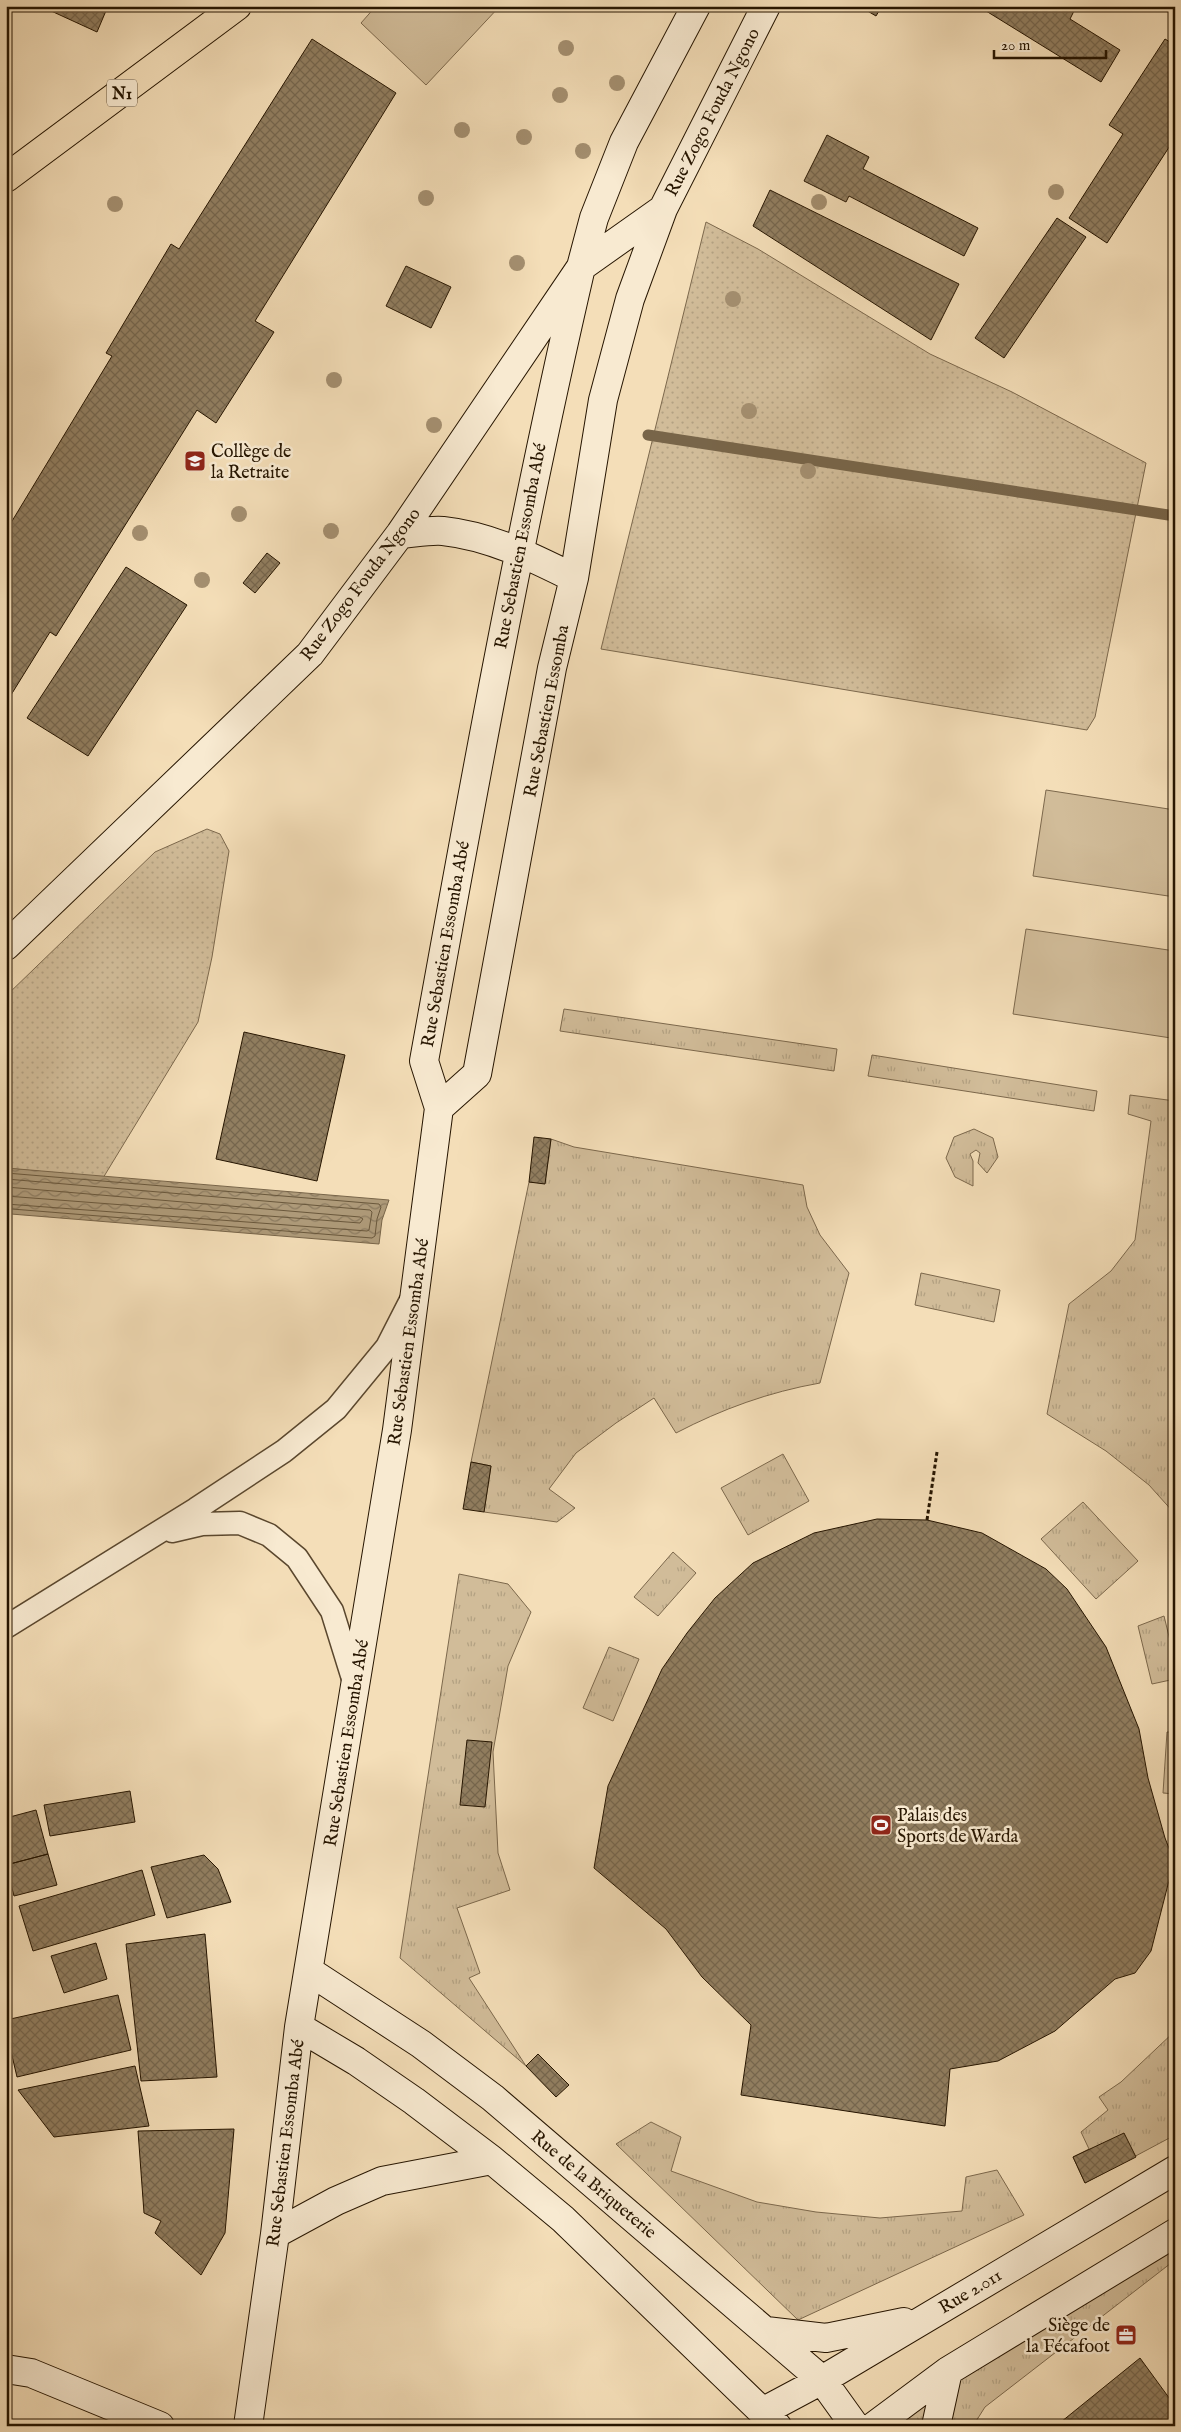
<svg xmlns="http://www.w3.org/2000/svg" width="1181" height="2432" font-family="'IM FELL English',serif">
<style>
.grass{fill:url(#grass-tufts);stroke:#7c684c}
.park{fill:url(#park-dots);stroke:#7c684c}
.pitch{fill:#d1bc99;stroke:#7c684c}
.water{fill:url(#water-waves);stroke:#786549}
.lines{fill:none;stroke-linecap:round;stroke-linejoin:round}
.shore{stroke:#6a583c;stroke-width:1}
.stream{stroke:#786549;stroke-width:11}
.building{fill:url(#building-cross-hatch);stroke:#261500}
.lane-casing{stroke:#5a472e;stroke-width:25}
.secondary-casing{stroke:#261500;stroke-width:30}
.highway-casing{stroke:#261500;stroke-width:30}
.path{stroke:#261500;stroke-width:3;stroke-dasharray:4 2.5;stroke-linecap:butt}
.lane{stroke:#f8ead1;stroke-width:22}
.secondary{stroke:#f8ead1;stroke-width:28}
.highway{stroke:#f4deb8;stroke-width:28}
.tree{fill:#a48f70}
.labels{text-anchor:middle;stroke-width:5;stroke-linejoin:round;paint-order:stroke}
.shield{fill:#f8ead1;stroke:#65553f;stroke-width:1}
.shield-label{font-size:16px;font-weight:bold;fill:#261500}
.street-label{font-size:18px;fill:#261500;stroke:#f8ead1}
.poi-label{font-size:18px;fill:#261500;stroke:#f8ead1;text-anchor:start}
</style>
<defs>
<pattern id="grass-tufts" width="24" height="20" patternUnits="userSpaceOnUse" patternTransform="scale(1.25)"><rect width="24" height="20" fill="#d1bc99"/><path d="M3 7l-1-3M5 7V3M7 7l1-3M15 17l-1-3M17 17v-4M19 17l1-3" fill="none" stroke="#b3a182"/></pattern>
<pattern id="park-dots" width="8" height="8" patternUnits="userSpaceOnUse" patternTransform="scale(1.25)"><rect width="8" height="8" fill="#d1bc99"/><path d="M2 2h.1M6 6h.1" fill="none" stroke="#b3a182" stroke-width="1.8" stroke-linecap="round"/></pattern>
<pattern id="water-waves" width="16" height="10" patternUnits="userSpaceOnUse" patternTransform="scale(1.25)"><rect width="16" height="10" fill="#ae9a79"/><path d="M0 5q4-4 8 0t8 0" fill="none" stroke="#8d7c61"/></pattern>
<pattern id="building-cross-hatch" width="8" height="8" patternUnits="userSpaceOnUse" patternTransform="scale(1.25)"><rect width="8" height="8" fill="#917e60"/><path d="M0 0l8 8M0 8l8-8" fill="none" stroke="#76664d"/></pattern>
</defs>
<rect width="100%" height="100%" fill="#f4deb8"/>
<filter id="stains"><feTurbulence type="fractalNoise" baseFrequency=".004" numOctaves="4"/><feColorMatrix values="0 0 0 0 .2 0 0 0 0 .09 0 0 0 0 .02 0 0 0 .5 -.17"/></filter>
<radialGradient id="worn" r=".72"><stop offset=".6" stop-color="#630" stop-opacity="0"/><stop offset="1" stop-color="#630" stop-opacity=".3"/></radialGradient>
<path class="grass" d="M564,1009L837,1049L834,1071L560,1031Z
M872,1055L1097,1091L1094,1111L868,1076Z
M1130,1095L1175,1101V1514L1149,1485L1106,1451L1047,1414L1069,1304L1111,1271L1135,1240L1151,1121L1128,1114Z
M974,1129L993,1138L998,1157L987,1173L978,1163L980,1153L976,1150L970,1154L973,1161V1186L955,1177L946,1158L954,1137Z
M551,1139L574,1147L803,1185L807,1207L820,1235L849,1273L820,1383C769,1392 722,1409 676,1433L654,1398L616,1423L576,1453L549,1489L575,1508L557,1522L484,1512L491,1466L471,1462L529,1182L545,1183Z
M921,1273L1000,1290L994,1322L915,1305Z
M783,1454L809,1501L748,1535L721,1488Z
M1083,1502L1138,1561L1096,1599L1041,1539Z
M673,1552L696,1573L658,1616L634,1597Z
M459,1574L508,1584L531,1612L508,1666L493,1752L498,1853L510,1890L457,1908L480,1973L469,1978L526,2066L400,1958Z
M1164,1616L1175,1661V1679L1152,1684L1138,1626Z
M609,1647L639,1659L613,1721L583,1708Z
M1167,1732H1175V1794L1163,1793Z
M1175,2031V2135L1085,2183L1073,2157L1089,2149L1081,2132L1108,2110L1099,2097L1121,2082Z
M651,2122L681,2137L671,2171L757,2202L816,2212L880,2218L962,2211L966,2177L997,2170L1024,2215L798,2320L616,2144Z
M1175,2233V2260L985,2407L973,2426H874Z"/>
<path class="park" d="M706,222L758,249L930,354L1012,392L1146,463L1095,717L1087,730L601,649Z
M207,829L220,834L229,851L212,957L198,1022L103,1178L6,1168V996L155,852Z"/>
<path class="pitch" d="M376,6H500L426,85L361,23Z
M1046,790L1175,810V897L1033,876Z
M1026,929L1175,951V1012L1171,1038L1013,1014Z"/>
<path class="water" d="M6,1168L389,1200L382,1220L379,1244L11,1214L6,1217Z"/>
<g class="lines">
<path class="shore" d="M6,1173L379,1204L381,1207L377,1219L375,1236L372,1238L12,1209L6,1211
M6,1179L370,1210L372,1212L369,1230L367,1231L6,1204
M6,1187L360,1217L363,1219L360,1223L6,1196"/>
<path class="stream" d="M648,435L1175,516"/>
</g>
<path class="building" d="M50,6H108L97,32L49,10Z
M859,6H882L876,16Z
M978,6H1071L1075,9L1070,19L1120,50L1101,82Z
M312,39L396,93L255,321L274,332L216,423L197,410L56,636L50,632L6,703V531L112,356L106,353L171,244L179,249Z
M1165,39L1175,45V138L1107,243L1069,218L1123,134L1109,125Z
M827,135L869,157L863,169L978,228L964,256L849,196L846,202L804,181Z
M770,190L959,284L931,340L753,226Z
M1057,218L1086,237L1004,358L975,338Z
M406,266L451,287L431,328L386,306Z
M267,553L280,563L255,593L243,583Z
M126,567L187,605L88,756L27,718Z
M1173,731H1175V755H1170Z
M244,1032L345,1055L317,1181L216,1159Z
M534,1137L551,1139L545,1184L529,1182Z
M471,1462L491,1466L484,1512L463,1509Z
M877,1519L927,1520L982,1533L1046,1569L1067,1589L1106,1647L1139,1729L1148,1778L1165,1838L1174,1861L1151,1951L1135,1973L1115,1979L1055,2031L998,2061L950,2069L945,2126L741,2095L751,2025L702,1977L666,1929L594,1868L608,1786L662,1669L687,1633L715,1598L753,1563L814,1533Z
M467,1740L492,1742L485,1807L460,1805Z
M130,1791L135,1822L50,1836L44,1805Z
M36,1810L48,1854L6,1865V1818Z
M48,1854L57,1885L14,1896L6,1865Z
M204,1855L218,1869L231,1902L167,1918L151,1867Z
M142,1870L155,1915L33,1951L19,1906Z
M205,1934L217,2077L141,2081L126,1944Z
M96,1943L107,1979L64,1993L51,1956Z
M118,1995L131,2050L17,2077L6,2030V2020Z
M538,2054L569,2085L556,2097L526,2066Z
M135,2066L149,2126L54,2137L18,2090Z
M234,2129L225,2233L201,2275L155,2233L161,2221L144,2213L138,2131Z
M1124,2133L1136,2157L1085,2183L1073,2157Z
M1140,2358L1175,2406V2426H1056Z"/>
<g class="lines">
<g class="lane-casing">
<path id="lane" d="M172,1531L202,1524L240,1523L269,1535L297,1558L332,1611L355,1685
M6,1627L196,1509L284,1451L336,1409L387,1347L410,1302"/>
</g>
<g class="secondary-casing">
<path id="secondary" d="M581,267L663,209
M400,534C414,533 429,530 443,531C490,536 532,557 574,578
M6,946L310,654L400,534L581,267L594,218L624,142L696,6
M439,1108L477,1074L552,668L574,578L603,400L630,299L663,209L766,6
M309,1971L421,2044L493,2098L822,2380L855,2426
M299,2027L356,2061L414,2101L492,2160L563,2219L777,2426
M275,2234L336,2201L382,2181L492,2160
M766,2331L826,2338L904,2322
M6,2369L31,2373L160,2426
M764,2411L822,2380L1175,2170
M248,2426L275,2234L299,2027L397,1430L439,1108L424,1061C472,795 520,530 581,267
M874,2426L948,2371L1175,2233
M936,2426L948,2371"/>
</g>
<g class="highway-casing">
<path id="highway" d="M6,178L237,6"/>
</g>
<path class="path" d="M927,1520L937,1452"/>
<use href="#lane" class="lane"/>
<use href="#secondary" class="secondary"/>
<use href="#highway" class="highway"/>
</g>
<g class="tree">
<circle cx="566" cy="48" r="8"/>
<circle cx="617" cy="83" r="8"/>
<circle cx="560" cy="95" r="8"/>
<circle cx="462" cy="130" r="8"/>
<circle cx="524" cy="137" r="8"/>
<circle cx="583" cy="151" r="8"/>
<circle cx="1056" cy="192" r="8"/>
<circle cx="426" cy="198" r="8"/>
<circle cx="819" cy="202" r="8"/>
<circle cx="115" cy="204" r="8"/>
<circle cx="517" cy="263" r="8"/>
<circle cx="733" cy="299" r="8"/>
<circle cx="334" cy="380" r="8"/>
<circle cx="749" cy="411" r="8"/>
<circle cx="434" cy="425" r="8"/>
<circle cx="808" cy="471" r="8"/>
<circle cx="239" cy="514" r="8"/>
<circle cx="331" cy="531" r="8"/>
<circle cx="140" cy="533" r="8"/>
<circle cx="202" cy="580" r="8"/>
</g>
<defs>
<g id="school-square" transform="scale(1.125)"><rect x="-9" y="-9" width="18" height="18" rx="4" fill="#8f2418" stroke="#f8ead1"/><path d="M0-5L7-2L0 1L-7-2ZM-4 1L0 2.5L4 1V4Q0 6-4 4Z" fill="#fff"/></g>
<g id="stadium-square" transform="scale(1.125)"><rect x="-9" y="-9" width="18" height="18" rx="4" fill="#8f2418" stroke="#f8ead1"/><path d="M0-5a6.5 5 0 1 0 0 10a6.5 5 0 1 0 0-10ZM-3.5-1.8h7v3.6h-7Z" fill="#fff"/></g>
<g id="office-square" transform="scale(1.125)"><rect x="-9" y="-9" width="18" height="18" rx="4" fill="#8f2418" stroke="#f8ead1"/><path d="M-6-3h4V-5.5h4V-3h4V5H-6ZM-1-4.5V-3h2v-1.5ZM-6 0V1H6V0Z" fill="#fff"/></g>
</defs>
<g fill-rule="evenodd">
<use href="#school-square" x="195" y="461"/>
<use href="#stadium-square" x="881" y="1825"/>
<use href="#office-square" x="1126" y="2335"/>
</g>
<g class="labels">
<rect class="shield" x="107" y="79.5" width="30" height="27" rx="4"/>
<g class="shield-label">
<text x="122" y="99">N1</text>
</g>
<g class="street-label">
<text transform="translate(712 112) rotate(-63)" y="6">Rue Zogo Fouda Ngono</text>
<text transform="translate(520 546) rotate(-79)" y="6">Rue Sebastien Essomba Abé</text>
<text transform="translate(360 584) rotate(-53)" y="6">Rue Zogo Fouda Ngono</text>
<text transform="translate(546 711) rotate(-79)" y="6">Rue Sebastien Essomba</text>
<text transform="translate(445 944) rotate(-80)" y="6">Rue Sebastien Essomba Abé</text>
<text transform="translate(408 1342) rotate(-82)" y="6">Rue Sebastien Essomba Abé</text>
<text transform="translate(346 1743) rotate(-81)" y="6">Rue Sebastien Essomba Abé</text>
<text transform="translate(285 2143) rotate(-83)" y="6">Rue Sebastien Essomba Abé</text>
<text transform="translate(594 2184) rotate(40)" y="6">Rue de la Briqueterie</text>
<text transform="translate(970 2291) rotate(-31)" y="6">Rue 2.011</text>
</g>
<g class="poi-label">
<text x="211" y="457">Collège de<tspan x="211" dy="21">la Retraite</tspan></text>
<text x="897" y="1821">Palais des<tspan x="897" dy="21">Sports de Warda</tspan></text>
<text x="1110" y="2331" text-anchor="end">Siège de<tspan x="1110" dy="21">la Fécafoot</tspan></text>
</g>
</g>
<rect width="1181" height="2432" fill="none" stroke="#f4deb8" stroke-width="25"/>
<rect x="8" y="8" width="1166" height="2417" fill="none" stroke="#261500" stroke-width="2.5"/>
<rect x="12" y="12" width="1156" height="2407" fill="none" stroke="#261500"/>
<path d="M994 50v8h112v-8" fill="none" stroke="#261500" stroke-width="2.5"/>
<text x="1001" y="50" font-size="15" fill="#261500" stroke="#f8ead1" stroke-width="4" paint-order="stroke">20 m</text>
<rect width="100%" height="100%" filter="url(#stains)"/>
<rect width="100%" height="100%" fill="url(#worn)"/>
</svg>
